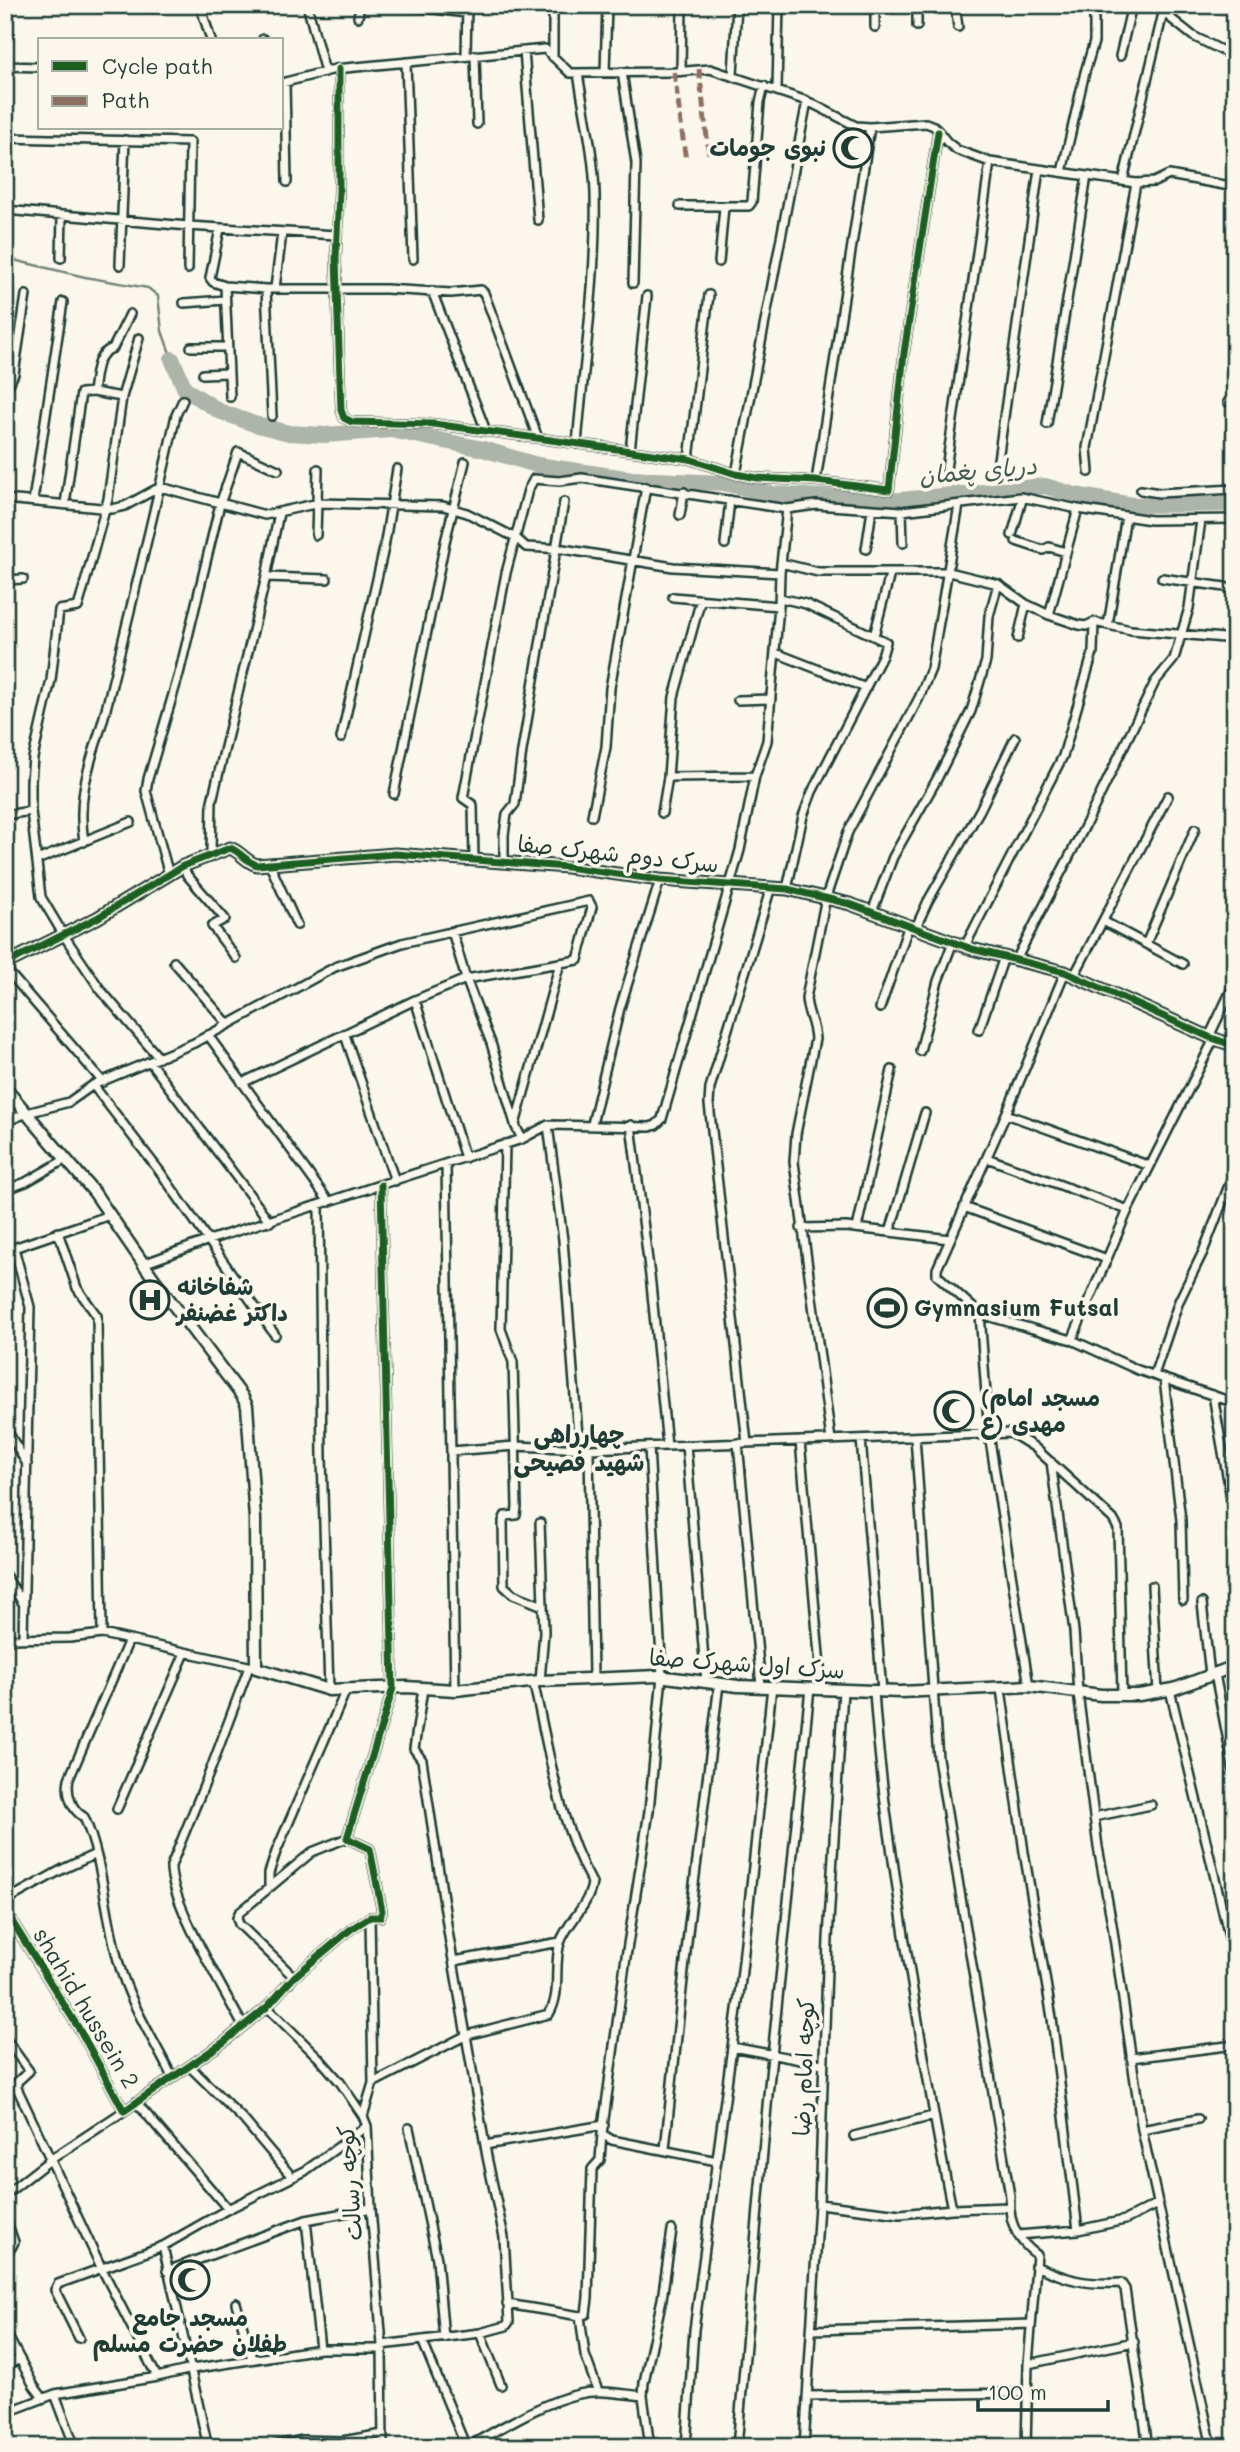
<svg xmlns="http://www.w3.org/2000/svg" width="1240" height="2452" font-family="Mali,'Playpen Sans Arabic',sans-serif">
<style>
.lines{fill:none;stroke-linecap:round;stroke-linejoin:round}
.stream{stroke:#74847b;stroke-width:2.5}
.river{stroke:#adb4aa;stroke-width:16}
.street-casing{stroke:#1f3d34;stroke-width:12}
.secondary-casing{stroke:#1f3d34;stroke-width:15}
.street{stroke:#fbf7ec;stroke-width:7}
.secondary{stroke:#fbf7ec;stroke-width:10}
.quiet{stroke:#8d6e63;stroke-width:5;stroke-dasharray:10 5;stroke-linecap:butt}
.cycleway-casing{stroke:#fbf7ec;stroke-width:11}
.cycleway{stroke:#1b5e20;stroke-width:7}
.labels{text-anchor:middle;stroke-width:7;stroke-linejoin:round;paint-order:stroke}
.poi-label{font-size:23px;font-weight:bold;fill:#1f3d34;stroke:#fbf7ec;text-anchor:start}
.street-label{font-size:23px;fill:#1f3d34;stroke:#fbf7ec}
.water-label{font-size:24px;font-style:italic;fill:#425b52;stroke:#fbf7ec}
.neighbourhood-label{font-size:24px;font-weight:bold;fill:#1f3d34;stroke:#fbf7ec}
</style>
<rect width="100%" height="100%" fill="#fbf7ec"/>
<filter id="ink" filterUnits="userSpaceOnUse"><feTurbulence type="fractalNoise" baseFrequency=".0143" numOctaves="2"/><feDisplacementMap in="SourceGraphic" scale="14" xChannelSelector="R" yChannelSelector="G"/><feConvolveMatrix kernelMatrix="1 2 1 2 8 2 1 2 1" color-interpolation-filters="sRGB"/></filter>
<g filter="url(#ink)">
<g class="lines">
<path class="stream" d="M5,258L85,277L148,288L158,296L162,331L172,359"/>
<path class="river" d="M172,359L185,389L219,411L254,424L289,433L325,435L391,430L483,449L537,465L632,479L723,483L772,494L890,501L1045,486L1075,495L1132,505L1235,504"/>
<g class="street-casing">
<path id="street" d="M143,5L200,6
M200,5L211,40
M307,5L325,72
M401,5L466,13
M955,5L958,27
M1154,5L1193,36L1235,57
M358,17L360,5
M917,26V5
M875,27V5
M263,39V40
M524,51L538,220
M475,55L477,124
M466,56L467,5
M1120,56L1132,5
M553,57V5
M406,62L413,259
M5,66L40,67
M339,69V191L336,258L341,410L344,418L352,422L434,424L689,459L736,474L757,478L816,481L889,490L904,353L938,132
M681,71L682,5
M605,72L607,5
M622,72L636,163L633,283
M733,75L737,5
M285,82L287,182
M282,83L335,69L545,49L570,73L674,72L710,69L807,101L856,126L870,127L926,123L934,126L947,142L957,150L990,162L1136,183L1154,182L1169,175L1235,187
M777,89L779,5
M5,138L190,142L188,269
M1062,172L1085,72L1094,42V5
M1123,181L1163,13
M680,206H749L752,202L760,102L764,86
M5,210L188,226L336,235
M220,229L210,278L213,282L225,286L266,289H386L451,293L481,290L484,293L538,438
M61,258L62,215
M719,262L724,207
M120,265L125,140
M225,286L230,397
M275,288L282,233
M266,289L272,416
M432,291L486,431
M184,303L225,300
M139,338L122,397L108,499L81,597L78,607L59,610L51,680L33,758L31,781V811L41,897L63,934L100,989L159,1058
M191,347H227
M203,374L228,373
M93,392C96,374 95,354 113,348L130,314
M5,397L7,388L14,374L26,295
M1228,402L1235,401
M1047,424L1087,176
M577,444C584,361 597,277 595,194C594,153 584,113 578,73
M630,451L647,296
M689,459L709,295
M946,469L990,162
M1089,472L1087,448L1136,183
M736,474L807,101
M996,474L1039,169
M816,481L870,127
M1141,490L1159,493L1235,489
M5,499L112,509L125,506L160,487L265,515L319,503L443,506L467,513L516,538L526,547L563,549L673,567L780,573
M33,501L63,302
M65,504L81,393L93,392L122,397
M902,511L903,543
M680,515L684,492
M316,535L318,469
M1012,535L1022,500L1021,497L1078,509L1151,520L1235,519
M1016,541L1043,550L1049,547L1066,552
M725,544L730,500
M866,549L872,510
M781,563L818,572H949L998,584L1026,604L1049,615L1079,625L1086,626L1094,622L1131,630L1224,638L1235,636
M266,577L327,579
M1162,578L1225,587L1235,591
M5,580L23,579
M673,597L779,606
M780,598L806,604L886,642L882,656L812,792L803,816L787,889
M1049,615L1078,509
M1108,625L1126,516
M874,636L890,574
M1018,638L1026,604
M776,653L866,688
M738,700L771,699
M341,738L384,548L397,469
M668,777L755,776
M394,794L445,542L465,462
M662,813L668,777L674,697L701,599
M5,815L31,811
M592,816L606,747L610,688L646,487
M84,842C75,786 96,753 108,701C131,606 155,511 176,415L183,400
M211,854L212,801L266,577L279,513
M37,860L131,822
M474,860L473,805L463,798L506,573L528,490L534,479L559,481L582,478L787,509L816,505L902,511L1021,497
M504,863V835L507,814L515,804L522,751L564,502
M270,865L297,925
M183,866L187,875L225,919L212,926L236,958
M169,875L146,791L148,779L179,674L220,504L238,452L278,470
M872,912L893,857L937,779L971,711L986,661L989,616L998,584
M1103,921L1183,964
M916,927L928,901L980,810L1015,738
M452,931L466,979L491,1043L515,1124
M1146,944L1195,829
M965,946L1063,756L1093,652L1094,622
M1016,960L1086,824L1155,682L1174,659L1189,608L1201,520
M174,962L228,1024
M5,968L103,1082
M1065,972L1006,1114L937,1269V1275L980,1314L1072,1340L1138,1370L1235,1403
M1074,976L1168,796
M415,1000L465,1158
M880,1008L909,925
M979,1030L1004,957
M208,1035L329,1202
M345,1035L395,1181
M1209,1037L1235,982
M920,1051L938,981L953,942
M150,1062L270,1222
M242,1083L415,1000L466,979L560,963
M93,1085L161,1173L275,1335
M1006,1114L1150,1166
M5,1122L27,1113L69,1102L93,1085L194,1043L335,967L402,943L589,901L592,907L578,960L560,963L515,1125L522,1139
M592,1124L620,1008L660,880
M548,1125L563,1240L579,1449
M631,1125L651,1284L667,1446
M505,1144L501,1329L513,1362L517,1507L516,1515L505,1516L503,1521L504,1586L513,1594L543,1606
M987,1158L1128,1210
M446,1164L455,1690
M5,1190L26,1182L66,1159
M319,1206L322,1458L329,1690
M964,1207L1107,1259
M801,1228L846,1227L950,1239
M857,1228L892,1070
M58,1232L77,1288L97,1316L102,1634
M890,1232L925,1113
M14,1248L30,1307L23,1638
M5,1251L110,1215
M143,1264L209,1240L522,1139L548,1125L650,1127L656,1125L662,1119L740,850L755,776L767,741L779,606L780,573L787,509
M980,1314L989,1434L1029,1686
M1072,1340L1128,1210L1214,1039
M1154,1375L1179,1301L1203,1252L1235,1170
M1164,1379L1181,1520L1183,1600
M1213,1395L1235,1521
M5,1427L27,1464
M915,1437L938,1758L1010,2196C1008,2221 1016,2240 1037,2255L1028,2364L1026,2447
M861,1439L882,1691
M831,1440L794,1162L796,1134L815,1039C814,1022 807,1013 806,998L826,897L848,832L919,698L931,669L959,505
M800,1441L822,1689
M738,1443L761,1686
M747,1443L709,1104L710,1088L771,887
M686,1445L706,1682
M649,1447L662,1676L649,1811L626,1957L602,2134L612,2140L717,2161
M589,1449L593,1677
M451,1451L515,1446L589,1449L1011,1433L1034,1447L1113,1519L1118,1528L1122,1695
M1051,1462L1074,1631L1078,1693L1098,1847L1112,1924L1142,2130L1212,2447
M540,1523L544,1632L540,1681
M5,1575L24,1605
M1152,1586L1158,1692
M1202,1603L1210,1675
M5,1639L70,1638L102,1634L253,1667
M129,1640L69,1779C66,1793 71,1810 84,1817C104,1863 105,1916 119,1964C130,2004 154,2040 172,2077
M1215,1674L1235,1777
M1001,1689L1024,1852L1052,2018L1078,2230
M1170,1690L1235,1962
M874,1691C879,1773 892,1853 904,1935C919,2027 933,2118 952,2209
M117,1809L185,1653
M1094,1817L1151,1805
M269,1887V1873L276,1852L346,1690
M5,1901L63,1869L96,1854
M5,1910L81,2032L124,2111L224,2042L267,2007L294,1977L351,1929L370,1917H380L382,1911L370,1849L347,1838L393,1688L381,1185
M370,1917L373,2083L363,2116L367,2126L371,2208L382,2345L383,2447
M454,1961L560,1942
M294,1977L239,1924L237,1918L239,1913L312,1852L347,1838
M267,2007L319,2058L340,2082L363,2116
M243,2026C225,1992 169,1899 171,1866L210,1771L249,1667
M5,2038L29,2071L17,2082V2088L101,2267L157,2377
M732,2047L822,2064
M1131,2058L1235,2045
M190,2067L243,2119L292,2177
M373,2083L467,2035L549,2014C562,1993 553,1966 560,1943C567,1922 589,1906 592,1883C558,1822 549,1749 533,1681
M136,2102L228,2209
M409,2128L437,2259L444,2338
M1142,2130L1198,2119
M854,2136L933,2116
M485,2145L604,2125
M665,2149L689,1924L719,1684
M5,2195L50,2160L124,2111
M819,2204L900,2214L952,2209L1009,2207
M5,2216L14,2242L11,2248L5,2250
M306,2220L320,2349
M1018,2235L1078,2230L1125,2220L1157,2204
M163,2246L208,2447
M1035,2266C1069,2280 1083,2285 1121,2283L1125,2289L1148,2447
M167,2271L306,2220L371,2208
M236,2303L252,2359
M507,2304L580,2316
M811,2330L1031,2324
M5,2331L34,2386L43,2398
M480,2333L501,2385
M79,2338L55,2290L58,2284L163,2246L228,2209L305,2171L367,2126
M422,2340L466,2447
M382,2345L480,2333L506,2326L509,2322L504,2237L487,2157L449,1937L422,1760L414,1749L423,1689
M1028,2364L1134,2342
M5,2366L20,2359
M598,2391L585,2355L580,2316L586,2314L588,2298L592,2169L600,2160L602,2134
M55,2394L75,2447
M807,2396L1028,2393
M5,2413L55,2394L157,2377L192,2369L320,2349H383
M268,2447L303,2440L342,2441L383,2434
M467,2447C500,2429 542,2402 579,2394C600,2389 622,2394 643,2396
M650,2447L643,2396L644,2382L662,2299L672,2230
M686,2447L694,2330L741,1980L772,1686
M737,2447L768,2095L810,1688
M804,2447L819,2204L828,1939L843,1690"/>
</g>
<g class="secondary-casing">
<path id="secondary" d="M5,964L97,918L183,866L230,848C241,852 246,862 257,865L395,854L567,867L660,880L787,889L850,904L972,949L1065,972L1209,1037L1235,1046
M5,1088L94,1192L154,1279L242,1396L247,1406L255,1519L256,1668L329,1690L406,1687L455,1690L540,1681L658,1676L738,1686L900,1692L1029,1686L1101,1695H1139L1174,1689L1235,1666"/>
</g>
<use href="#street" class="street"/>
<use href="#secondary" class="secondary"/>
<path class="quiet" d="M699,69L709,155
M674,72L686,161
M1228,402L1235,401"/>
<g class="cycleway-casing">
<path id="cycleway" d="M339,69V191L336,258L341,410L344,418L352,422L434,424L689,459L736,474L757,478L816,481L889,490L904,353L938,132
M5,964L97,918L183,866L230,848C241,852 246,862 257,865L395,854L567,867L660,880L787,889L850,904L972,949L1065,972L1209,1037L1235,1046
M5,1910L81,2032L124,2111L224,2042L267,2007L294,1977L351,1929L370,1917H380L382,1911L370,1849L347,1838L393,1688L381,1185"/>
</g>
<use href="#cycleway" class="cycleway"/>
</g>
</g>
<defs>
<g id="mosque-ring" transform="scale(2.0125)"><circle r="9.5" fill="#fbf7ec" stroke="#1f3d34" stroke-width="1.5"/><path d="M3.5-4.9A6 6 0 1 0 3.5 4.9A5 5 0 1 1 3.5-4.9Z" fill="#1f3d34"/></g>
<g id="hospital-ring" transform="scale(2.0125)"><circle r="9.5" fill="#fbf7ec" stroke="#1f3d34" stroke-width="1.5"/><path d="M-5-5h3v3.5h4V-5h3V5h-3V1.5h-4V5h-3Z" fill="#1f3d34"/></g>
<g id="stadium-ring" transform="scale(2.0125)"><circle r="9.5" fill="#fbf7ec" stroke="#1f3d34" stroke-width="1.5"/><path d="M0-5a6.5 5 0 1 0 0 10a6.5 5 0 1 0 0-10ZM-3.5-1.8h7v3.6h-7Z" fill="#1f3d34"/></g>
</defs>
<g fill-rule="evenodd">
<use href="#mosque-ring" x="853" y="148"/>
<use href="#hospital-ring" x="150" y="1300"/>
<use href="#stadium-ring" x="887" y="1308"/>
<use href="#mosque-ring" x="954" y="1411"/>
<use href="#mosque-ring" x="190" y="2280"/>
</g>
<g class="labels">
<g class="poi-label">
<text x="826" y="156" text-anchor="end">نبوی جومات</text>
<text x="177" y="1295">شفاخانه<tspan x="177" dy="26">داکتر غضنفر</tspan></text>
<text x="914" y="1316">Gymnasium Futsal</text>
<text x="981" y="1406">(مسجد امام<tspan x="981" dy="26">مهدی (ع</tspan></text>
<text x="190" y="2326" text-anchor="middle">مسجد جامع<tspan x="190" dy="26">طفلان حضرت مسلم</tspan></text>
</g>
<g class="street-label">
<text transform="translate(618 854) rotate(6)" y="8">سرک دوم شهرک صفا</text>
<text transform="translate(747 1664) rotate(4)" y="8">سرک اول شهرک صفا</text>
<text transform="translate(86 2008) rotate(59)" y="8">shahid hussein 2</text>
<text transform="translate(804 2067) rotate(-88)" y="8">کوچه امام رضا</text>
<text transform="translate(350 2183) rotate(-94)" y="8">کوچه رسالت</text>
</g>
<g class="water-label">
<text transform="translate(978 471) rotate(-5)" y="8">دریای پغمان</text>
</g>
<g class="neighbourhood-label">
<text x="579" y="1443">چهارراهی<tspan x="579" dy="28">شهید فصیحی</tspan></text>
</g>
</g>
<rect width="1240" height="2452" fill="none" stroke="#fbf7ec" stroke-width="28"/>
<rect x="14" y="14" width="1212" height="2424" fill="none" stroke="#1f3d34" stroke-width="2.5" filter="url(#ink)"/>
<rect x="38" y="38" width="245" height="91" fill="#fbf7ec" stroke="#a3ada2" stroke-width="2"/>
<rect x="52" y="61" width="35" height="10" fill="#1b5e20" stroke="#a3ada2" stroke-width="2"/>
<text x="102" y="74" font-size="21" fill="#1f3d34">Cycle path</text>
<rect x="52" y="96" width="35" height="10" fill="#8d6e63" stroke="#a3ada2" stroke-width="2"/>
<text x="102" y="108" font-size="21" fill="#1f3d34">Path</text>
<path d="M978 2400v10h130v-10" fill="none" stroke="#1f3d34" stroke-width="3.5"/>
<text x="988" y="2400" font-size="21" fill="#1f3d34" stroke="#fbf7ec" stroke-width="5" paint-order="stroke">100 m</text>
</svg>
